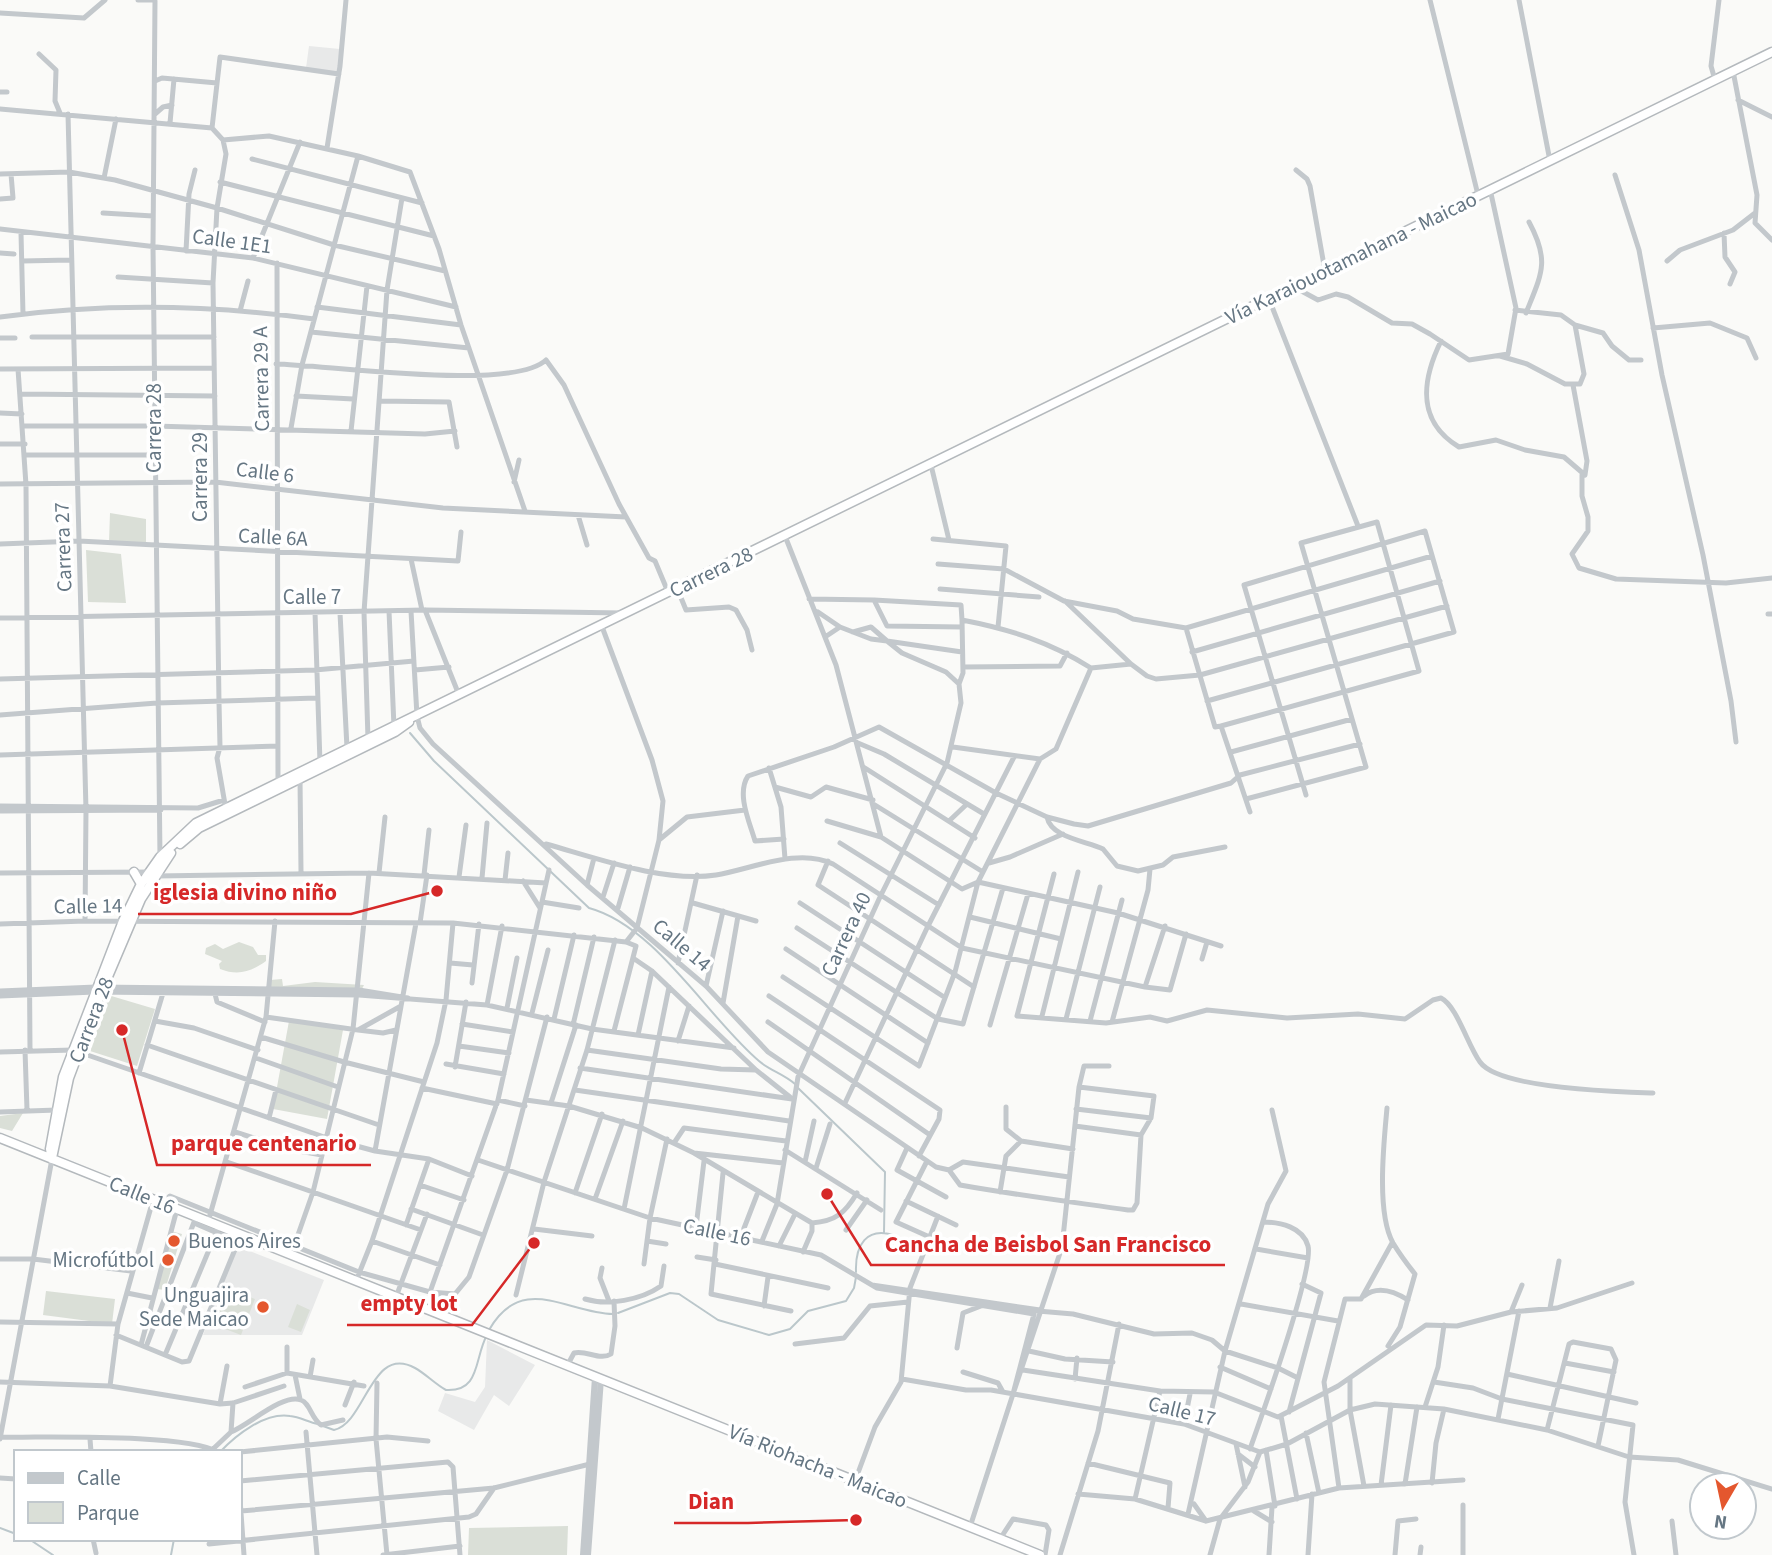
<svg xmlns="http://www.w3.org/2000/svg" width="1772" height="1555" font-family="'Source Sans 3',sans-serif">
<style>
.built{fill:#e8e9e9}
.green{fill:#dadfd7}
.lines{fill:none;stroke-linecap:round;stroke-linejoin:round}
.stream{stroke:#bbc7cb;stroke-width:2}
.trunk-casing{stroke:#b4b9bd;stroke-width:11}
.minor{stroke:#c3c8cc;stroke-width:5}
.tertiary{stroke:#c3c8cc;stroke-width:6}
.trunk{stroke:#fff;stroke-width:8}
.poi-dot{fill:#e4572e;stroke:#fff;stroke-width:2.5}
.labels{text-anchor:middle;stroke-width:7;stroke-linejoin:round;paint-order:stroke}
.street-label{font-size:21px;fill:#657683;stroke:#fff}
.poi-label{font-size:21px;fill:#657683;stroke:#fff;text-anchor:end}
.leader{fill:none;stroke:#d62828;stroke-width:2.5}
.callout-dot{fill:#d62828;stroke:#fff;stroke-width:2.5}
.callout-label{font-size:23px;text-anchor:middle;font-weight:bold;fill:#d62828;stroke:#fff;stroke-width:7;stroke-linejoin:round;paint-order:stroke}
</style>
<rect width="100%" height="100%" fill="#fafaf8"/>
<path class="built" d="M309,46L340,49L337,73L306,68Z
M237,1246L324,1280L302,1335H203Z
M487,1340L535,1365L509,1406L494,1395L474,1430L438,1411L445,1393L475,1402L485,1387Z"/>
<path class="green" d="M110,513L146,519V543L109,542Z
M86,550L121,554L126,603L88,602Z
M239,942L253,947L258,955H266V961C251,972 238,976 220,969L219,964L222,961L205,954L206,948L215,944L223,949Z
M282,979L283,986L315,982L364,985L360,993L272,992L270,980Z
M108,995L155,1009L137,1066L90,1051Z
M289,1021L343,1030L327,1119L273,1109Z
M23,1113L12,1131L0,1128V1116Z
M171,1231L182,1234L165,1290L157,1289Z
M226,1288L255,1299L241,1335L212,1324Z
M46,1291L115,1299L112,1324L43,1315Z
M297,1304L310,1310L301,1332L288,1327Z
M568,1526L567,1555H468L469,1528Z"/>
<g class="lines">
<path class="stream" d="M410,733L434,761L589,908C656,926 708,1018 759,1061C769,1070 784,1074 795,1084
M798,1088L885,1172L884,1232
M856,1272C855,1246 866,1225 896,1236
M618,1313L670,1293L679,1294L718,1320L769,1335L790,1329L808,1311L846,1301L854,1288L856,1277
M489,1330C522,1272 567,1313 613,1314
M323,1426L334,1430C366,1423 371,1344 415,1368C426,1374 435,1384 446,1390C481,1392 474,1358 487,1335
M220,1452C236,1435 265,1412 290,1416C300,1417 308,1422 318,1424
M0,1528L16,1534
M29,1539L53,1555
M171,1555L174,1539"/>
<g class="trunk-casing">
<path id="trunk" d="M180,844L199,828L395,732L409,722
M134,872L141,884
M0,1138L1040,1555
M52,1158L69,1078L101,993L141,899L171,853
M52,1159L50,1149L63,1077L123,921L141,884L160,857L196,823L1772,52"/>
</g>
<path class="minor" d="M138,0H155
M155,0L153,246L160,857
M1430,0L1478,195
M1519,0L1550,161
M0,13L84,18L105,0
M39,54L56,70L55,101L60,113
M1733,71L1757,195L1755,223L1772,240
M1715,80L1711,66L1719,0
M155,81L162,78L217,83
M0,92H7
M1738,100L1772,117
M0,109L212,128L223,140L269,136L358,156L410,172L439,249L461,325L525,511
M68,114L86,810L85,921
M155,114L163,107L172,105
M170,123L174,79
M212,128L220,57L339,74
M223,140L226,154L217,208L213,283L219,702L220,747L217,758L226,810
M327,148L340,66L346,0
M252,159L422,203
M1296,170L1307,179L1310,186L1325,271
M0,174L69,172L115,180L217,208L334,245L445,271
M1615,175L1639,250L1662,375L1703,555L1731,701L1736,742
M104,178L116,119
M220,182L434,236
M0,199L13,198L11,174
M103,213L153,216
M0,229L253,258L456,307
M21,233L23,314
M1724,233L1725,257L1735,272L1730,284
M186,251L189,194L195,170
M0,253L14,254
M253,258L300,142
M22,261L70,260
M1667,261L1680,250L1733,230L1755,213
M277,263L278,785
M118,277L213,283
M1294,287L1318,300L1336,294L1348,297L1392,323L1412,324L1430,334L1469,360L1508,354L1516,308L1490,189
M1269,299L1358,526
M317,307L461,325
M1515,310L1561,315L1575,325L1603,333L1612,346L1629,360H1641
M240,311L248,281
M1526,313C1542,273 1550,261 1529,222
M0,317C103,303 211,305 314,319
M1653,328L1710,323L1747,338L1756,358
M311,332L469,348
M32,337H214
M0,338H15
M1441,341C1422,380 1416,421 1459,447L1496,440L1525,450L1564,457L1585,475L1587,461L1573,385
M1500,356L1527,364L1565,384H1580L1584,374L1575,325
M276,364C328,365 512,392 546,360L564,385L619,504L649,558L655,561L668,592
M0,369L214,368
M18,369L26,485L30,1050
M20,394L215,396
M296,396L353,399
M379,401L449,402L457,447
M0,413L22,414
M23,426H154L425,434L455,431
M291,428L302,365L358,156
M351,431L367,286
M0,444H25
M25,455H155
M931,465L949,540
M1582,475V496L1588,517V531L1572,554L1579,568L1616,579L1726,583L1772,578
M514,482L519,460
M0,484L215,482L443,508L626,517
M578,515L587,545
M785,536L836,665L881,837
M933,539L1006,546L998,627
M0,544L79,541L458,561L461,532
M411,559L422,610
M938,564L1004,569L1064,601L1117,611L1133,619L1186,628L1432,556
M677,588L686,610L729,607L736,610L747,630L752,650
M940,589L1039,597
M809,599L874,600
M1065,601L1131,664
M425,610L459,695
M389,611L394,727
M411,611L417,716L420,728L433,744L587,885L706,986L768,1052L936,1167L949,1170
M315,612L320,763
M818,612L840,627
M340,613L347,748
M1768,614H1772
M0,618L425,610L623,613
M601,624L652,760L663,801L659,840L637,928L626,942
M962,627L887,626L874,600L961,605L962,620
M1186,628L1215,727L1221,726L1250,812
M853,632L871,627L887,641L962,652
M825,637L840,627L871,639L887,641L902,653L946,672L959,684
M1192,652L1440,581
M963,667L1060,666L1067,653
M415,670L449,667
M0,679L315,670L414,661
M959,684L963,673L962,620C1009,629 1050,642 1091,668
M1207,701L1454,632L1425,531L1244,585L1306,795
M0,715L157,703L316,698
M1221,726L1419,671L1377,522L1301,543C1323,618 1344,692 1366,767L1246,799
M368,739L364,612L387,290L402,198
M858,743L884,754L984,814
M953,747L1040,759L1056,749L1091,668L1131,664L1147,676L1156,679L1200,675L1447,606
M1231,752L1352,719
M0,755L278,746
M769,768L781,807L785,859
M865,768L975,838
M300,778L301,872
M775,787L811,797L826,787L873,800
M875,805L983,872
M0,806L198,808L224,800
M0,811L161,810
M1047,817C1051,838 1087,841 1103,849L1117,866L1138,871L1163,865L1173,857L1225,847
M827,821L881,837L962,889L978,882L1118,913L1221,946
M949,821L967,804
M784,839L755,841C750,823 736,794 748,776L834,747L879,727L996,793L1047,817L1074,824L1088,826L1231,783L1240,775L1360,744
M659,840L687,817L745,810
M840,843L939,905
M546,844C596,858 664,883 716,875C752,869 798,847 833,864L962,948L1145,987L1170,990L1186,934
M828,861L818,885L974,987
M989,863L1010,857L1063,834
M0,873L151,872L156,876L369,873L546,883
M379,873L385,817
M1054,874L1017,1016L1106,1023L1150,1017L1167,1021L1207,1010L1287,1018L1358,1014L1405,1019L1433,1000L1441,998C1457,1006 1468,1046 1480,1062C1499,1089 1619,1092 1653,1093
M424,875L429,830
M459,877L466,825
M482,878L487,823
M505,880L508,853
M523,881L540,908
M587,885L594,858
M603,897L614,863
M542,902L579,908
M693,903L756,921
M800,903L944,997
M618,908L630,867
M970,917L1061,939
M420,923L427,875
M0,924L85,921L453,923L626,942L636,946L614,1031
M797,928L938,1019L963,1024L1003,888
M786,949L928,1043
M633,958L652,971L756,1070L790,1097
M1202,959L1207,942
M450,963L473,965
M678,963L697,875
M783,977L919,1066L955,972L978,882L1040,759
M472,983L479,924
M706,986L723,911
M1145,987L1165,926
M0,991L96,987L359,990L408,998
M215,994L217,1002L265,1022
M0,996L95,992L359,995L487,1005L592,1029L734,1048
M769,996L940,1110L939,1119L919,1156
M723,1003L738,916
M487,1005L502,926
M507,1008L517,958
M532,1013L548,950
M1042,1016L1078,872
M266,1017L358,1030L401,1006
M554,1019L574,935
M1066,1019L1100,887
M155,1021L194,1028L258,1050
M1090,1021L1122,900
M768,1022L930,1135
M1112,1022L1148,890L1150,869
M462,1024L513,1032
M573,1025L594,937
M990,1025L1028,894
M358,1030L383,1033L396,1030
M638,1035L652,971
M261,1037L344,1062L424,1082
M678,1041L689,1006
M147,1045L379,1125
M459,1046L509,1053
M25,1050L27,1110
M587,1050L721,1069L756,1070
M0,1052L73,1050L327,1138L375,1151L429,1159L472,1176
M256,1058L338,1087
M446,1064L504,1074
M455,1067L466,1002
M580,1068L792,1099
M139,1073L163,993
M1079,1087L1084,1066H1109
M422,1088L497,1104
M575,1090L789,1121
M498,1100L525,1106
M526,1100L569,1106L642,1128L694,1153L812,1223C836,1221 845,1213 857,1193
M551,1103L576,1025
M845,1103L927,928L1014,757
M1006,1107V1129L1021,1141L1073,1149
M1387,1108C1384,1141 1376,1213 1393,1243C1399,1253 1407,1264 1415,1274L1400,1327L1388,1346
M1076,1109L1151,1118
M0,1112L57,1110
M269,1118L276,1090
M1075,1126L1141,1135
M235,1132L293,1150L322,1155
M674,1143L684,1128L786,1141
M907,1148L897,1170L946,1197
M785,1150L881,1210
M375,1151L416,923
M694,1153L783,1163
M478,1160L650,1218L821,1255L877,1288L1034,1314
M927,1161L896,1222L943,1243
M227,1162L421,1230
M805,1162L814,1121
M816,1168L830,1124
M949,1170L960,1185C1016,1195 1072,1202 1128,1210H1133L1137,1203L1141,1135L1151,1118L1154,1096L1079,1087L1062,1247L1013,1394
M949,1170L963,1162L1069,1177
M723,1173L711,1294L791,1311
M420,1185L464,1200
M1000,1192L1006,1156L1021,1141
M575,1193L602,1114
M595,1199L623,1121
M906,1201L956,1225
M161,1203L170,1196L359,1272L430,1292L455,1294L469,1277L507,1170L547,1017
M411,1209L483,1235
M624,1209L669,987
M208,1222L266,1017L275,921
M194,1223L238,1242
M406,1225L429,1159
M696,1227L704,1161
M534,1229L592,1236
M846,1230L867,1200
M741,1236L758,1192
M372,1241L440,1265
M647,1241L666,1244
M762,1241L777,1204L798,1077L880,897L947,763L961,703L959,684
M779,1246L795,1214
M293,1249L313,1192L353,1029L369,873
M1256,1249L1308,1258
M803,1252L812,1231V1223
M697,1257L716,1260
M0,1259H33L131,1271
M644,1264L650,1218L667,1139
M715,1264L828,1288
M602,1268L600,1278L609,1301
M356,1281L372,1241L437,1043L446,1000L453,923
M872,1285L1040,1310
M430,1292L498,1100L549,870
M127,1293L152,1298
M516,1295L544,1182L587,1050L615,940
M1364,1296C1378,1285 1394,1291 1408,1300
M396,1297L427,1214
M585,1299C608,1306 641,1300 661,1286L664,1266
M1241,1304L1338,1321
M764,1306L768,1277
M1550,1308L1559,1261
M431,1311L439,1294
M1038,1311L1073,1314L1154,1334L1192,1333L1212,1340L1225,1351L1278,1368L1298,1378
M1511,1312L1522,1285
M0,1322L118,1324
M116,1335L182,1362L189,1361L241,1235
M795,1344L844,1338L870,1306L908,1302
M141,1345L177,1209
M146,1347L196,1217
M287,1347V1373
M957,1348L963,1313L981,1306
M1029,1351L1065,1359L1113,1362
M165,1355L219,1226
M1565,1363L1614,1372
M567,1366L574,1353C587,1350 600,1361 611,1354L615,1326L614,1301
M1220,1367L1271,1389
M1023,1370L1160,1391L1214,1392L1278,1417L1338,1386L1426,1325L1457,1326L1511,1312L1557,1308L1632,1283
M963,1372L998,1383L1003,1392
M1507,1374L1636,1403
M295,1375L300,1399
M310,1377L313,1360
M1350,1378V1410L1364,1486
M902,1379L966,1390H991L1184,1424L1260,1452L1287,1444L1350,1410L1375,1404L1444,1409L1547,1430L1629,1457L1678,1460L1772,1489
M1075,1379L1077,1358
M0,1382L110,1386L220,1404L233,1403L284,1386
M1434,1382L1473,1388L1502,1399L1633,1425L1625,1502L1634,1555
M377,1383L376,1439L387,1555
M110,1386L118,1324L153,1200
M245,1387L287,1373L364,1386
M220,1404L227,1366
M345,1405L354,1382
M1425,1407L1438,1367L1444,1325
M1289,1412L1321,1293L1302,1284
M1281,1416L1297,1499
M1498,1419L1519,1311
M1184,1424L1190,1394
M1547,1430L1569,1344L1573,1342L1611,1349L1616,1360L1598,1446
M231,1432C249,1425 283,1393 301,1400C310,1403 311,1418 321,1425L343,1420
M306,1432L317,1555
M1306,1433L1319,1493
M0,1437C45,1438 184,1433 218,1452
M0,1439L52,1159
M90,1439L91,1452
M1236,1444L1245,1487
M213,1449L231,1432L233,1403
M1250,1449C1261,1418 1314,1269 1308,1246C1303,1227 1280,1222 1263,1222
M1266,1450L1275,1506
M240,1452L387,1437L428,1441
M1238,1454L1255,1467
M1088,1463L1170,1483L1168,1508
M0,1478L16,1479
M240,1481L448,1462L453,1467L460,1555
M855,1481L875,1427L901,1382L910,1288L938,1216
M1432,1483L1436,1443L1444,1409
M1405,1484L1417,1407
M1381,1485L1391,1405
M1339,1488L1324,1382L1345,1299H1361L1392,1243
M1078,1494L1135,1499L1206,1521L1339,1488L1463,1480
M240,1499L244,1555
M1135,1499L1160,1391
M1194,1504L1206,1521
M241,1511L494,1488L590,1464
M1254,1511L1272,1522
M1188,1514L1225,1351L1268,1204L1286,1171L1272,1110
M1672,1521L1676,1555
M970,1527L1013,1394L1034,1314
M93,1539L96,1553
M1000,1539L1013,1519L1046,1525L1049,1530L1045,1555
M209,1544L469,1517L476,1514L494,1488
M383,1555L460,1546
M1060,1555L1098,1431L1119,1324
M1210,1555L1220,1519L1248,1482L1260,1452
M1269,1555L1272,1507
M1308,1555L1312,1494
M1395,1555L1398,1521L1416,1519
M1420,1555L1421,1547
M1463,1555V1505"/>
<path class="tertiary" d="M583,1555L595,1377
M588,1555L601,1379"/>
<use href="#trunk" class="trunk"/>
</g>
<g class="poi-dot">
<circle cx="174" cy="1241" r="7"/>
<circle cx="168" cy="1260" r="7"/>
<circle cx="263" cy="1307" r="7"/>
</g>
<g class="labels">
<g class="street-label">
<text transform="translate(232 241) rotate(8)" y="7">Calle 1E1</text>
<text transform="translate(1351 258) rotate(-26)" y="7">Vía Karaiouotamahana - Maicao</text>
<text transform="translate(261 379) rotate(-91)" y="7">Carrera 29 A</text>
<text transform="translate(154 428) rotate(-90)" y="7">Carrera 28</text>
<text transform="translate(265 472) rotate(7)" y="7">Calle 6</text>
<text transform="translate(200 477) rotate(-90)" y="7">Carrera 29</text>
<text transform="translate(273 537) rotate(3)" y="7">Calle 6A</text>
<text transform="translate(63 547) rotate(-92)" y="7">Carrera 27</text>
<text transform="translate(711 572) rotate(-26)" y="7">Carrera 28</text>
<text x="312" y="604">Calle 7</text>
<text transform="translate(88 906) rotate(-1)" y="7">Calle 14</text>
<text transform="translate(846 934) rotate(-65)" y="7">Carrera 40</text>
<text transform="translate(682 945) rotate(40)" y="7">Calle 14</text>
<text transform="translate(91 1020) rotate(-69)" y="7">Carrera 28</text>
<text transform="translate(142 1195) rotate(22)" y="7">Calle 16</text>
<text transform="translate(717 1232) rotate(12)" y="7">Calle 16</text>
<text transform="translate(1182 1411) rotate(14)" y="7">Calle 17</text>
<text transform="translate(818 1466) rotate(22)" y="7">Vía Riohacha - Maicao</text>
</g>
<g class="poi-label">
<text x="188" y="1248" text-anchor="start">Buenos Aires</text>
<text x="154" y="1267">Microfútbol</text>
<text x="249" y="1302">Unguajira<tspan x="249" dy="24">Sede Maicao</tspan></text>
</g>
</g>
<path class="leader" d="M437 891L351 914H138M122 1030L157 1165H371M827 1194L871 1265H1225M534 1243L472 1325H347M856 1520L748 1523H674"/>
<g class="callout-dot">
<circle cx="437" cy="891" r="7"/>
<circle cx="122" cy="1030" r="7"/>
<circle cx="827" cy="1194" r="7"/>
<circle cx="534" cy="1243" r="7"/>
<circle cx="856" cy="1520" r="7"/>
</g>
<g class="callout-label">
<text x="245" y="900">iglesia divino niño</text>
<text x="264" y="1151">parque centenario</text>
<text x="1048" y="1252">Cancha de Beisbol San Francisco</text>
<text x="409" y="1311">empty lot</text>
<text x="711" y="1509">Dian</text>
</g>
<rect x="14" y="1450" width="228" height="91" fill="#ffffff" stroke="#c1c8cd" stroke-width="2"/>
<rect x="28" y="1473" width="35" height="10" fill="#c3c8cc" stroke="#c1c8cd" stroke-width="2"/>
<text x="77" y="1485" font-size="21" fill="#657683">Calle</text>
<rect x="28" y="1502" width="35" height="21" fill="#dadfd7" stroke="#c1c8cd" stroke-width="2"/>
<text x="77" y="1520" font-size="21" fill="#657683">Parque</text>
<g transform="translate(1723 1506) rotate(189)"><circle r="33" fill="#ffffff" stroke="#c1c8cd" stroke-width="2"/>
<path d="M0-5L12 26L0 18L-12 26Z" fill="#e4572e"/>
<text y="-10" font-size="19" font-weight="bold" text-anchor="middle" fill="#657683">N</text>
</g>
</svg>
